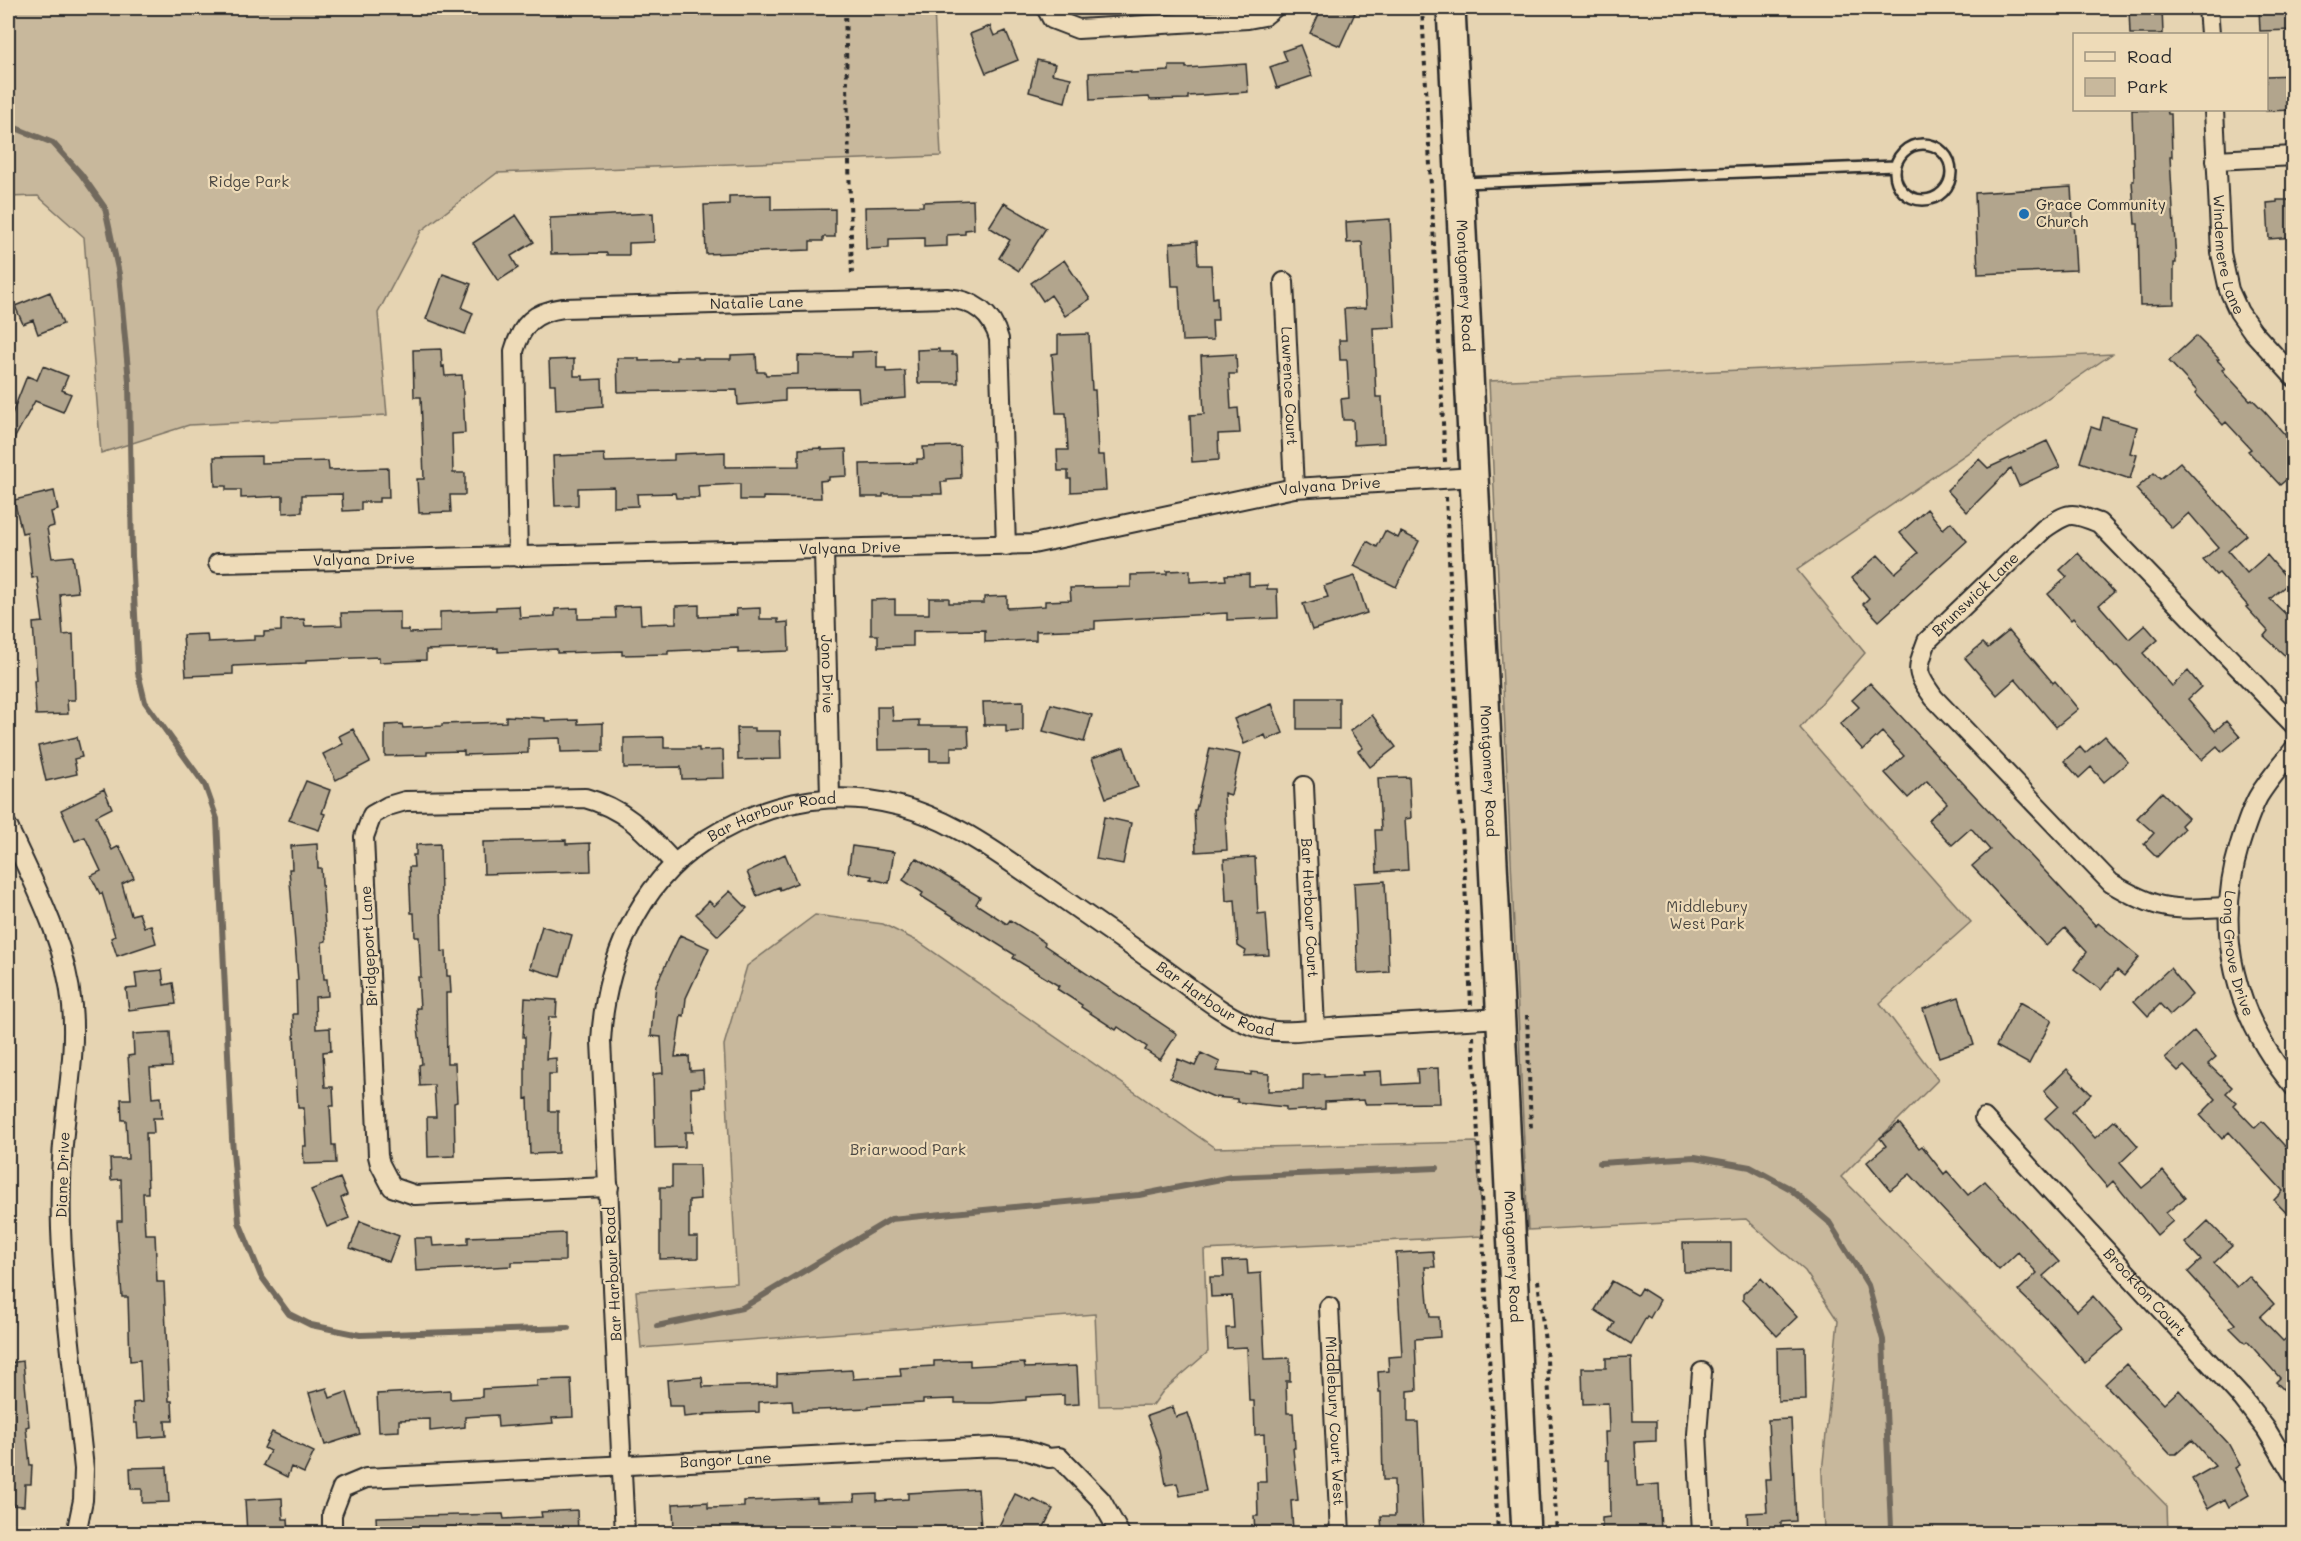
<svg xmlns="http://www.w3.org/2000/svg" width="2301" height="1541" font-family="Mali,sans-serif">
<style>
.green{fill:#c8b89c;stroke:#7a7264;stroke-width:1.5}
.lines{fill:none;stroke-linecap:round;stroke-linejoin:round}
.stream{stroke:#71695d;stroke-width:6}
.building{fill:#b2a58d;stroke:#2b2b2b;stroke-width:1.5}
.lane-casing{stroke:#2b2b2b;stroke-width:14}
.street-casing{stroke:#2b2b2b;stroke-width:22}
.secondary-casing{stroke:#2b2b2b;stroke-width:32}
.path{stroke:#2b2b2b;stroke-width:4;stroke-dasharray:4.5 4.5;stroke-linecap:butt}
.lane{stroke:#eedbb8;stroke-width:9}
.street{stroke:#eedbb8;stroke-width:18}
.secondary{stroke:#eedbb8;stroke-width:27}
.poi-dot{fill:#1f6fb2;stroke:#eedbb8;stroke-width:2}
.labels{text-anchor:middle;stroke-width:4.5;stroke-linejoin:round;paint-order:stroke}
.park-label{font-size:15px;fill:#4a4742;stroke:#eedbb8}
.poi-label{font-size:15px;fill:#2b2b2b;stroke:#eedbb8;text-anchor:start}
.street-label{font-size:15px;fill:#2b2b2b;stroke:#eedbb8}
</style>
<rect width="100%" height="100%" fill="#e6d4b2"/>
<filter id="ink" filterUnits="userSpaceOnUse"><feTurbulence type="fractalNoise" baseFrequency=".0167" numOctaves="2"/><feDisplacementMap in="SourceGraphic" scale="12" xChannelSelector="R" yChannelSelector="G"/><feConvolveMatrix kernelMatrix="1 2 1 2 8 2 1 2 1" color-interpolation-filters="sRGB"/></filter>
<g filter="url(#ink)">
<path class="green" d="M8,8H934L941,156L497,173L421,231L378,313L387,415L189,425L101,453L84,237L38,196L8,197Z
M2112,354L1797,570L1865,653L1800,728L1971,922L1880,1003L1938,1080L1841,1177L2167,1506L2168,1533H1824L1822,1472L1838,1321L1805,1271L1746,1219L1528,1230L1489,381Z
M815,915L883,924L919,942L1215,1148L1477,1142L1482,1236L1204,1250L1208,1352L1163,1391L1153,1405L1099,1406L1095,1314L641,1348L636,1291L737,1283L724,1045L747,966Z"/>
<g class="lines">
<path class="stream" d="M8,125L53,143L81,174L105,208L119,274L129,381L132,556L138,673L145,702L205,785L217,819L232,1139L239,1222L261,1276L289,1314L311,1325L360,1335L568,1328
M1600,1163L1695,1157L1750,1167L1789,1188L1829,1222L1868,1285L1883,1340L1891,1528
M657,1326L742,1308L891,1219L1139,1195L1231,1177L1437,1168"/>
</g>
<path class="building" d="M1322,8H1343L1355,13L1340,46L1310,33Z
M2129,8H2162L2163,34H2130Z
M2259,8H2294V30L2260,31Z
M990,26L994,36L1006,31L1018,60L986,73L970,34Z
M1300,45L1312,76L1277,88L1270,67L1287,61L1283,51Z
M1037,60L1055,64L1052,74L1071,78L1065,102L1029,92Z
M1246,64L1248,92L1188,96V99L1150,100L1149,97L1090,100L1089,73L1131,71V73L1169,71V66H1186V68Z
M2294,75V110L2266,111V76Z
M2132,110H2167L2168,114H2171L2172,157H2170L2176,263H2174V304L2140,305L2138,224H2135L2132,181H2134Z
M2071,187L2076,270L1978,274L1975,193Z
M771,195V210L835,209V237H823V241H810V250L706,254L704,205L729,204V196Z
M973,200L974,229L965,230V234L947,235V246L924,247V238L889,239V248L866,249L865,207L923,206V202Z
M2277,200H2294V237L2269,239L2267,203L2277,202Z
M1004,203L1046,228L1019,271L999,258L1010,240L989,227Z
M653,213L654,242L629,243V255H607V253L551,254L550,218Z
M516,215L534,242L511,256L518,268L498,281L473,243Z
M1390,219L1395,327L1373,328L1376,397H1382L1384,443L1354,445L1353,420H1343L1341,399L1349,398L1347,360H1340L1339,340H1346L1344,309L1366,308L1362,242L1347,243L1346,222Z
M1197,241L1198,265H1211L1213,298L1217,297L1218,320H1212L1213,340L1182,341L1179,286H1172L1170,243Z
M1064,260L1090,299L1065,316L1051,295L1043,301L1031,283Z
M443,274L471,284L462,308L473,313L465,334L426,319Z
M50,292L63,324L38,334L33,320L23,324L15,306Z
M1089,334L1092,390H1095L1098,455H1104L1106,490L1071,492V479H1068V471H1058L1057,450H1068L1066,413H1056L1052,354L1058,353V335Z
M2196,336L2219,359L2217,360L2225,368L2222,370L2250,400L2252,399L2264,411L2294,445V473L2280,485L2248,451L2251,449L2226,422L2223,425L2195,394L2197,391L2169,361Z
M441,349L442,367L444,366L445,376L462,375L465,433L452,434L453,473H465V495H450L451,512L419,513L417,479H424L421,397H414L413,350Z
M939,349V352H952V355H957L958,383H918L917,350Z
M877,351V368H886V372L905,371L906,398L859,402L858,388L785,389V401L738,405L737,390L618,392L617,358H639V361L676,360V357H698V359H731V355L756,354L757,372H765L766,375L798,374V356L852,357V352Z
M1236,354L1237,374H1229L1231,409L1238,408L1240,433L1218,434L1219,460L1192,462L1190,415L1204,414L1201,356Z
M574,359V376H583V380L602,379L603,406L556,410L555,384H550L549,360Z
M43,366L68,376L62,390L71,394L63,412L35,401L8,450V424L27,376L37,380Z
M2103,417L2137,427L2130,453L2137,455L2130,479L2080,462L2091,427L2100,430Z
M2047,441L2060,467L2019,486L2011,468L1967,512L1947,490L1979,459L1988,468Z
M960,446L961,478L947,479V482H941L942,494H883V497H861L860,464L917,463V459H924L923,447Z
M822,448V450L846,449L847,476L829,477V480L820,481L821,498L763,497V500H740V484L698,486L699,498H676L675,493L637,494L638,506L614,507V487L578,488V505L555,506L553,456L604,454L605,462L674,460V454L725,452V467L799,466V449Z
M261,456V463L328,461L329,470L388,468L389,498H379V502H361V510L343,511L342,494L302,495V512L283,513V496L241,498V490H226V486H215L214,457Z
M2180,462L2247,535L2228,551L2247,573L2267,555L2290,582L2270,599L2294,622V664L2264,636L2268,631L2246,607L2248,606L2219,573L2216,575L2203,560L2218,547L2189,513L2172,528L2136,489L2154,473L2160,479Z
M54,491L58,510L51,512L54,526L47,528L52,558L73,556L78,592L60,594L63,635L73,634L75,700H67L68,714L36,715L34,681H37L33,623L43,622L37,577L32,578L27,532L22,533L14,500Z
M1927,509L1943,529L1951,522L1967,541L1879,621L1863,604L1869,598L1852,578L1878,555L1895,573L1918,553L1900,533Z
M1385,531L1398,538L1401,532L1419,541L1396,587L1354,566L1367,541L1377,547Z
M2078,553L2114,592L2099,605L2129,639L2145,625L2158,640L2143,653L2172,686L2188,671L2201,687L2188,699L2215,731L2226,721L2240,737L2222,752L2217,746L2201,760L2117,666L2115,667L2073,618L2071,620L2048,594L2067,577L2060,570Z
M1190,570V582L1226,580L1225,575L1249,574V586L1267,585V589H1277L1278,618L1227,620V613L1095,621V629L1036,631V640L985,642V630L913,631V646L878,647V635H871V600L895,599V614H929V598H949V603H984V597L1007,596V608L1045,606V601L1071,600L1070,588L1131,587V575L1167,574V571Z
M1355,576L1367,613L1312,630L1303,604L1328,597L1324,586Z
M699,605V617L737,615L736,609L760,608V619H778V623L788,622L789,651L738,653V648L668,651V654L622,655V651L557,653V649L498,652V648L426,650V660L379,662V657L306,660V663L233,666V674L186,676L183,635L207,634L208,642L254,640V636H264V632L281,631V620L304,619L305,626L342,625L341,613L400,612V630H409V633L440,632V612L496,610V607L519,606L520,618L555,616V609L578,608V619L616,618L615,607L640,606L641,624L676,623V606Z
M2009,631L2053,683L2055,681L2078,709L2056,727L2015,679L1997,695L1965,658L1983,643L1988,648Z
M1870,683L2096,926L2098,923L2139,957L2124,976L2117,970L2101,990L2074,969L2087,952L2065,928L2046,946L1972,866L1990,850L1971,828L1952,845L1928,820L1947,803L1927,781L1908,798L1885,773L1904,756L1882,732L1863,750L1840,724L1859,707L1852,700Z
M1297,698H1339V729H1297Z
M1023,701V731L1006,732V725H984L983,702Z
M1051,704L1092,715L1084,742L1043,731Z
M1272,704L1283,733L1267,740L1265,735L1244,744L1234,719Z
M877,707H892L893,721L919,720V726H968L969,747H951V761H930V749L878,750Z
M1372,715L1396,747L1370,767L1358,751L1363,748L1350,731Z
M506,716L545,718V721L578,720V724L603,723V751L561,752L560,738L528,739V753L464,755V751L427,752V755L385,756V725L402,724L403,728L442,726V724L506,722Z
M737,728H755V731H780L781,759L738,760Z
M353,729L370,762L336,780L323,754L343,744L339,736Z
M2105,736L2128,762L2104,782L2091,767L2079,778L2064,761L2080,747L2085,753Z
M77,737L82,757L74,759L77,774L46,781L38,746Z
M664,737V748H699V751L723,750L724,778L682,779L681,767L624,768V738Z
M1124,747L1138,787L1106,798L1092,758Z
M1210,748L1240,754L1231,795L1224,793L1227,850L1196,852L1194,810H1196Z
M1409,777L1411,818L1405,819L1408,870L1377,872L1375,830H1381L1378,778Z
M306,781L330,790L322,813L325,814L319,830L289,820Z
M104,789L112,808L96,816L112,850L119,846L134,878L122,884L131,915L139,913L144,927L151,925L156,943L117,956L111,938L115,936L102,893L100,894L91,876L101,871L85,837L75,841L61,810Z
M2162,792L2188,818L2181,825L2184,829L2157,857L2144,844L2154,833L2137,818Z
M1104,817L1131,823L1123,864L1096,859Z
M566,840V844L590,843L591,871L484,874L483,842Z
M317,844L318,868H321L326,941L322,942L324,979H327L328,996L315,997L316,1029L330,1028L331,1051L323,1052L325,1087H333L334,1106H330L332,1145H335L336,1163L304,1164L303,1146H306L304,1108H298L293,1014H297L296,980H298L289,869H292L291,846Z
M440,844L442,952L446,951L447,976H450L451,993H446L447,1063H455L457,1102L454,1103L455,1156L428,1157L427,1117H436L434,1085L420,1086L419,1065L422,1064L416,1008H420L418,977H421L419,937H415L414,913H411L409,867H414L413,855H416V845Z
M852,846L894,852L889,883L871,879L872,876L848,872Z
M785,854L797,883L780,890L779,887L757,896L747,872Z
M1255,857L1258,914L1266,913L1269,955L1244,956L1246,951L1238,946L1235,900L1226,901L1224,859Z
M916,858L980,897L976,904L1007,924L1010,920L1031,933L1045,943L1044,945L1177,1034L1160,1060L1145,1050L1147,1047L1118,1027L1116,1030L1081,1007L1082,1005L1057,989L1059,986L1013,958L1015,955L921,896L923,893L903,880Z
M1385,881L1389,972L1358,974L1354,883Z
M730,891L747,908L718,936L696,914L709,901L714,906Z
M542,926L572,935L560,977L530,968Z
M680,935L709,948L686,998L684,1016L681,1015L675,1057L689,1056L690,1071L703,1070L704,1087L691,1088L693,1132H685V1147L655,1148L653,1074L663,1073L661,1037L651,1036L653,1011L656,985Z
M2170,968L2192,995L2170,1015L2160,1004L2148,1016L2134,1001Z
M162,970L164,985L173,983L176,1004L129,1010L126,989L137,988L135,973Z
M1959,997L1974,1045L1939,1057L1923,1009Z
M525,998L557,1000L556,1017H549L546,1059L556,1058V1074H549V1111H558V1153L530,1154L528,1098L525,1099V1037H523Z
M2020,1002L2052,1020L2029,1064L1996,1046Z
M2194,1031L2216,1057L2208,1064L2232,1087L2226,1093L2236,1102L2233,1105L2255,1128L2262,1121L2294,1156V1221L2274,1200L2283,1191L2229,1132L2222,1139L2200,1115L2216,1099L2184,1066L2178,1071L2165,1058Z
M170,1032L172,1067L150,1068L152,1098L161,1097L162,1118H153L154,1133H146L148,1193H143L145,1234H155L157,1282H164L169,1401H172L173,1421H165L166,1436L138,1438L137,1423H134L133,1403L142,1402L140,1360L130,1361L128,1297H122L119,1256L117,1221H122L121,1179L111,1180L110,1159H128L126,1120H122L121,1099H131L128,1056L134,1055L133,1034Z
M1201,1053L1220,1062L1216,1071L1251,1075V1072L1269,1074L1268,1091L1303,1090V1075L1324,1074V1077L1363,1075L1362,1072L1381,1071L1382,1085L1418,1083L1417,1069L1438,1068L1440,1103L1365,1104L1364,1100L1325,1102V1109L1286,1111V1107L1237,1102V1099L1214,1097L1170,1078L1178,1059L1195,1066Z
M2067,1069L2091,1094L2072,1112L2095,1138L2115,1120L2138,1146L2120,1163L2142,1188L2163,1171L2185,1198L2166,1213L2173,1221L2157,1235L2113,1181L2107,1187L2062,1135L2045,1118L2058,1106L2044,1091Z
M1899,1123L1919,1148L1922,1146L1944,1174L1947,1171L1968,1195L1985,1181L2059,1262L2043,1276L2077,1311L2093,1296L2123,1330L2085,1363L2050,1322L2018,1291L2037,1273L2018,1252L1999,1270L1910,1174L1890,1190L1867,1162L1886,1146L1880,1138Z
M672,1165H699L700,1199L689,1200V1237H698V1258L660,1259V1187H672Z
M340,1178L347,1195L341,1198L349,1218L327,1227L311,1190Z
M360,1221L399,1236L389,1262L350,1248Z
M2208,1221L2232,1246L2214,1263L2237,1287L2249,1276L2274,1304L2260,1317L2283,1341L2294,1332V1400L2276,1382L2280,1378L2247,1341L2245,1343L2230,1328L2235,1324L2188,1272L2201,1260L2185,1243Z
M565,1233V1261L512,1262V1266L416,1271L414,1238H432L433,1246L468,1244V1237Z
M1683,1243H1731V1271L1684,1272Z
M1433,1251L1435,1267H1425L1428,1303L1430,1317H1439L1440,1337L1415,1339L1417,1390L1408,1391V1422H1418L1423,1533H1382L1381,1516H1395L1394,1480H1383L1381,1392H1379L1378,1372L1389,1371L1388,1357L1402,1356L1396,1253Z
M1247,1260L1248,1274L1261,1273L1265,1359L1290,1358V1381H1286L1287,1413H1293L1295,1448H1293L1298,1500L1291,1501L1293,1530H1282V1533H1255L1254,1516H1258L1257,1482H1266L1264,1434L1255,1435L1254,1401H1249L1247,1347L1227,1348L1226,1328H1234L1232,1296L1211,1297L1210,1277H1224L1223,1261Z
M1761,1278L1797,1317L1777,1336L1743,1300V1294Z
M1612,1281L1637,1295L1641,1288L1660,1300L1650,1318L1647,1316L1631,1344L1610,1331L1615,1323L1595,1310Z
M1805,1347L1806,1400L1778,1401L1777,1348Z
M1631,1357L1633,1421H1656V1441L1635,1442L1637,1486L1659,1484L1661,1533H1636V1531L1602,1533V1518L1610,1517L1609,1460H1606L1605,1432H1609L1608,1403L1583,1404L1582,1368H1606V1358Z
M970,1360V1366L1024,1363L1025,1368L1077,1366L1079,1404L1064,1405V1395L1026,1397V1400L991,1403H955V1399L923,1400V1403L869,1406V1408L793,1411L792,1400L759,1402V1412L704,1414L705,1415L684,1417L683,1406H669L667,1380L702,1377L703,1387L777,1385V1374L852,1370L853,1379L901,1376L900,1368L934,1366V1361Z
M23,1361L29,1426L26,1427L30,1465H32L31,1484H25L24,1506L8,1505V1363Z
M2126,1364L2164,1404L2179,1390L2228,1443L2240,1465L2235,1468L2249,1495L2229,1507L2225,1499L2208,1509L2192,1479L2215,1466L2192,1440L2176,1454H2170L2105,1384Z
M571,1379L573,1417L552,1418L553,1423L498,1427L497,1415L465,1417V1427L430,1431V1419L399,1420V1431L379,1432L377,1394L450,1390V1399L482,1397V1389L537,1386V1380Z
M327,1388L330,1398L347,1392L360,1434L325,1445L309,1393Z
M1173,1407L1176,1417L1188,1413L1195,1434L1206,1491L1180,1496L1177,1483L1166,1485L1160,1451L1147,1416Z
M1791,1419L1796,1521L1781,1522V1532L1748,1533L1747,1513L1767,1512L1765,1479H1771L1768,1420Z
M272,1432L314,1452L304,1473L291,1467L287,1477L263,1465L270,1451L264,1448Z
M167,1467L169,1502L142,1503V1489H131L130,1468Z
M978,1489L981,1527L926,1530V1533H837L836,1526L804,1527V1533H726V1531L674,1533L673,1504L708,1502V1508L744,1507V1501L817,1498V1502L855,1501L854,1495L877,1494V1501L908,1499V1493Z
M1015,1494L1032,1502L1033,1499L1053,1509L1041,1533H1009L998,1528Z
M282,1498L283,1519H288L289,1533H247L245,1500Z
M577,1510L578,1533H377L376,1517L503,1514L504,1519L542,1517L541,1512Z"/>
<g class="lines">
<g class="lane-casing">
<path id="lane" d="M1895 172a28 28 0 1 1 56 0a28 28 0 1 1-56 0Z
M1463,183L1895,166"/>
</g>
<g class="street-casing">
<g id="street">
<path d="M1046,8L1052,19L1078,29L1248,19L1264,16L1274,8"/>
<path d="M2208,8L2210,34"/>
<path id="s1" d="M2214,110L2221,253L2229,290L2239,312L2253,332L2294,377"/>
<path d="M2216,160L2294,156"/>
<path id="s2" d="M1284,282L1294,488"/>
<path id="s3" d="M824,551L830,797"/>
<path id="s4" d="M518,557L514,351C522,324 534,312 563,308L947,298C973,300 992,313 999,339L1006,546"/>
<path id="s5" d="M218,563L1033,544L1294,488L1475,477"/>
<path id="s6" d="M2294,749C2282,765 2268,780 2258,797C2250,812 2245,828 2240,844C2213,932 2235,1017 2294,1087"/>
<path id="s7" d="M1304,786L1315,1029"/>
<path d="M8,827C34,884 66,942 72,1006C76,1049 68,1090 64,1133C61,1164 60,1197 61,1229C64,1309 76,1389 84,1469L83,1500L76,1534"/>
<path id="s8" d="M2227,907C2173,910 2160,912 2111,883L1934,698C1915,672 1916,671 1927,641L2044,529C2070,511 2071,512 2099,523L2294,725"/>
<path id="s9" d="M1984,1118L2243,1399L2266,1429L2294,1476"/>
<path d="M609,1187L415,1195L392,1187L380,1164L378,1156L364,837L372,815L388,806L405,801L585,798C627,809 647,834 675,864"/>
<path id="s10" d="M1329,1307L1340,1534"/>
<path id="s11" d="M332,1534V1514L342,1488L366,1478L995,1447L1022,1449L1049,1458L1059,1457L1101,1500L1120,1534"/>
<path id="s12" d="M625,1534L601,1041C605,964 637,885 704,841C784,790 872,783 957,829C988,845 1016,866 1045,886C1085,914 1124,941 1164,969C1190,987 1227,1019 1258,1028C1283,1035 1315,1029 1341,1027C1394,1024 1448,1021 1502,1018"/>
<path d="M1702,1534L1697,1434L1702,1372"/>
</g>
</g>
<g class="secondary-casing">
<g id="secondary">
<path id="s13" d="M1451,8L1526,1534"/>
</g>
</g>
<path class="path" d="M845,8L852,277
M1422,8L1445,462
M1446,497L1471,1005
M1527,1015L1531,1131
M1473,1036L1498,1534
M1538,1280L1547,1360L1557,1534"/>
<use href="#lane" class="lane"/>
<use href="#street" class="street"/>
<use href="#secondary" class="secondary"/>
</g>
</g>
<circle class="poi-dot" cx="2024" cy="214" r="6"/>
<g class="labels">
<g class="park-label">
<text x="249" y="187">Ridge Park</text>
<text x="1707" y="912">Middlebury<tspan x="1707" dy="17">West Park</tspan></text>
<text x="908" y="1155">Briarwood Park</text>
</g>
<g class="poi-label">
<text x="2036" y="210">Grace Community<tspan x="2036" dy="17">Church</tspan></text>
</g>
<g class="street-label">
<text dy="5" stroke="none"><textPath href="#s1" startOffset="146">Windemere Lane</textPath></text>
<text dy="5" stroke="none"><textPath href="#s13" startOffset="278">Montgomery Road</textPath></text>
<text dy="5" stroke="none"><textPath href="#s4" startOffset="470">Natalie Lane</textPath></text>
<text dy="5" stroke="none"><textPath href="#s2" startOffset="104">Lawrence Court</textPath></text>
<text dy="5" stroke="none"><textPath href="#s5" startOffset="1118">Valyana Drive</textPath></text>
<text dy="5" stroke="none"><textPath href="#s5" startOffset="632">Valyana Drive</textPath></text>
<text dy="5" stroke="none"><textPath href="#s5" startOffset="146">Valyana Drive</textPath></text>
<text dy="5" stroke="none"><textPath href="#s8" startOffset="507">Brunswick Lane</textPath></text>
<text dy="5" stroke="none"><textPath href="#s3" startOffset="123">Jono Drive</textPath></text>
<text dy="5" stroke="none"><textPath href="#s13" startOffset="764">Montgomery Road</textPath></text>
<text dy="5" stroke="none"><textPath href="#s12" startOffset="800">Bar Harbour Road</textPath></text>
<text dy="5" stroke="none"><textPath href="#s7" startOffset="122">Bar Harbour Court</textPath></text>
<text transform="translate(369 946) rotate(-93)" y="5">Bridgeport Lane</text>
<text dy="5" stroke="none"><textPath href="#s6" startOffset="222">Long Grove Drive</textPath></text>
<text dy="5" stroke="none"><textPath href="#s12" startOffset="1304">Bar Harbour Road</textPath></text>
<text transform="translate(63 1175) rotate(-88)" y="5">Diane Drive</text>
<text dy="5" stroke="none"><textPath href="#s13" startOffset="1250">Montgomery Road</textPath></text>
<text transform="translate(613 1274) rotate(-93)" y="5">Bar Harbour Road</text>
<text dy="5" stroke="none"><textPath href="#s9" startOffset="237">Brockton Court</textPath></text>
<text dy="5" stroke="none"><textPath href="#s10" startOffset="114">Middlebury Court West</textPath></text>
<text dy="5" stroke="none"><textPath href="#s11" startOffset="434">Bangor Lane</textPath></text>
</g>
</g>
<rect width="2301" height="1541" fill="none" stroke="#eedbb8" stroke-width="30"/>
<rect x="15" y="15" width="2271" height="1511" fill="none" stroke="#2b2b2b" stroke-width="2" filter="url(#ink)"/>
<rect x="2073" y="33" width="195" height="78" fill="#eedbb8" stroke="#a09580" stroke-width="1.5"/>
<rect x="2085" y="52" width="30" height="9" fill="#eedbb8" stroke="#a09580" stroke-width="1.5"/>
<text x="2127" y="63" font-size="18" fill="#2b2b2b">Road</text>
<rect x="2085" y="78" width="30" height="18" fill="#c8b89c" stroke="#a09580" stroke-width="1.5"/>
<text x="2127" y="93" font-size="18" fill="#2b2b2b">Park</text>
</svg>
